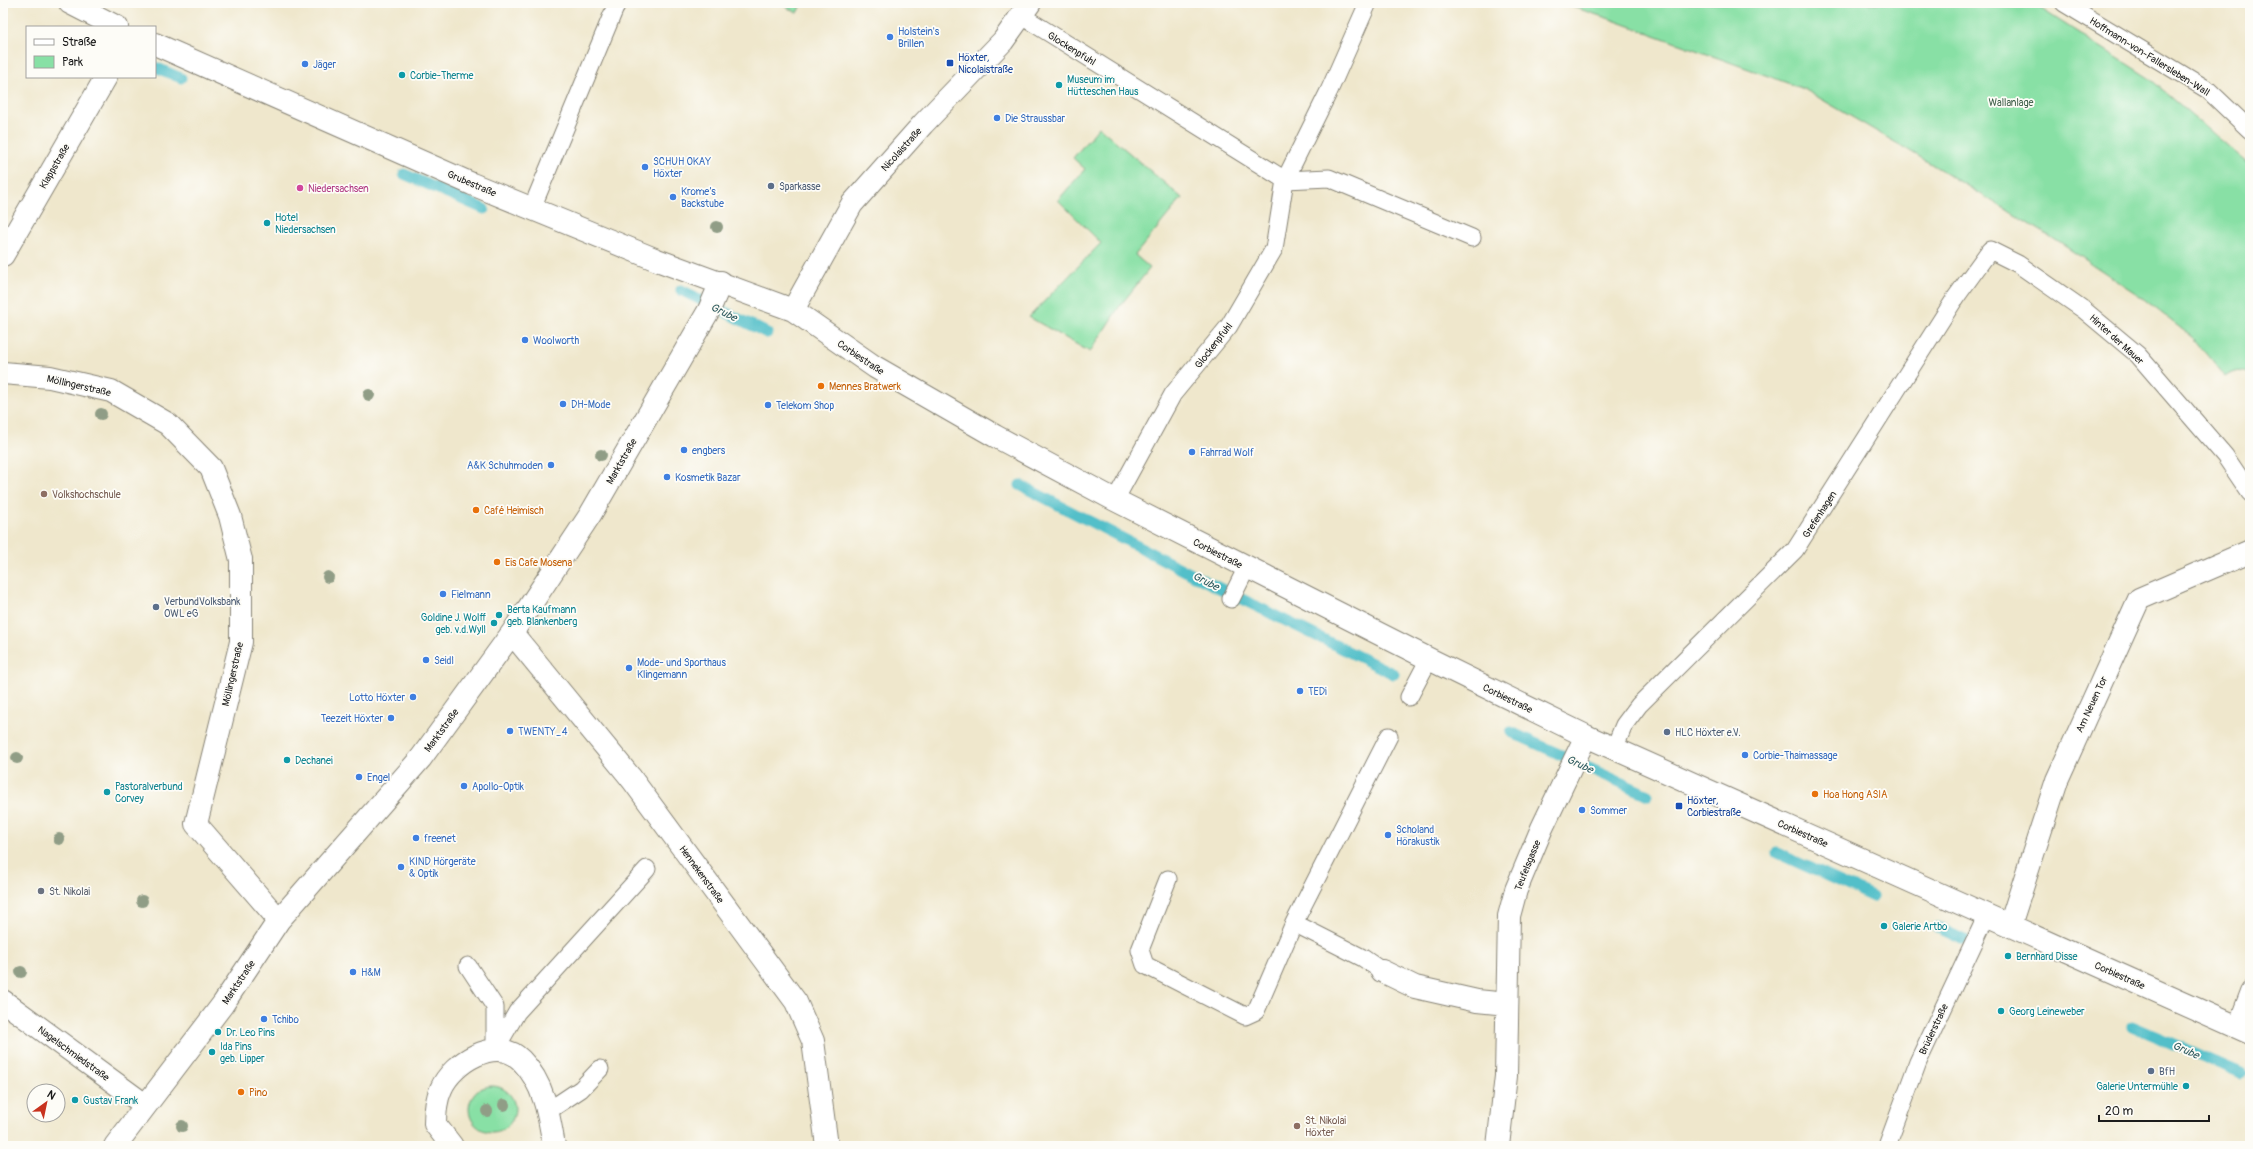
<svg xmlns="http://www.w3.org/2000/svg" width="2253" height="1149" font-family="Pangolin,sans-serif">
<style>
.green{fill:#88e0a5;stroke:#527e60}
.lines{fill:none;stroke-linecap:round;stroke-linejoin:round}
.stream{stroke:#52bfc9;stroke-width:11}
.service-casing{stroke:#868274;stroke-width:19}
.pedestrian-casing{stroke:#868274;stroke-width:24}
.minor-casing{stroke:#868274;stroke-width:24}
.service{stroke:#fff;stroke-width:17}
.pedestrian{stroke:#fff;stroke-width:22}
.minor{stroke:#fff;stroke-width:22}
.tree{fill:#909d86}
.shop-dot{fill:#3f7fe0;stroke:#fdfcf7;stroke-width:1.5}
.transit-dot{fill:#1a4fb4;stroke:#fdfcf7;stroke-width:1.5}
.culture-dot{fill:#0f9aa8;stroke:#fdfcf7;stroke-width:1.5}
.service-dot{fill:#5c6f8a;stroke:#fdfcf7;stroke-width:1.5}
.hotel-dot{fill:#d1479c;stroke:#fdfcf7;stroke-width:1.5}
.food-dot{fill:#e8710a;stroke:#fdfcf7;stroke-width:1.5}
.education-dot{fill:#8d6e63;stroke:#fdfcf7;stroke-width:1.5}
.worship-dot{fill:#6b7280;stroke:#fdfcf7;stroke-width:1.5}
.labels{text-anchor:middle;stroke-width:3.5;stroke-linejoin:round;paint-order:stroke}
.shop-label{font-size:10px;fill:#366cbe;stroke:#fdfcf7;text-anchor:start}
.street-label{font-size:10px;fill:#1c1c1c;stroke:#fdfcf7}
.transit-label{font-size:10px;fill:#164399;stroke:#fdfcf7;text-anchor:start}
.culture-label{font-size:10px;fill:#0d838f;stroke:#fdfcf7;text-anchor:start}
.park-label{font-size:10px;fill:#42614c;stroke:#fdfcf7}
.service-label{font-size:10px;fill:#4e5e75;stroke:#fdfcf7;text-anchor:start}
.hotel-label{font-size:10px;fill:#b23c85;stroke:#fdfcf7;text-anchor:start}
.food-label{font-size:10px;fill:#c56008;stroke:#fdfcf7;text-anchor:start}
.education-label{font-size:10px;fill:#785e54;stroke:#fdfcf7;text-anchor:start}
.worship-label{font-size:10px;fill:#5b616d;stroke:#fdfcf7;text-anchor:start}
.water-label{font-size:11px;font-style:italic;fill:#325d61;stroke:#fdfcf7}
</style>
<rect width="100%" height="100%" fill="#fdfcf7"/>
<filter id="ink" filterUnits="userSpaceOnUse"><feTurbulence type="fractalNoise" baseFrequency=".025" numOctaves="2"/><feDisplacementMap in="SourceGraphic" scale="8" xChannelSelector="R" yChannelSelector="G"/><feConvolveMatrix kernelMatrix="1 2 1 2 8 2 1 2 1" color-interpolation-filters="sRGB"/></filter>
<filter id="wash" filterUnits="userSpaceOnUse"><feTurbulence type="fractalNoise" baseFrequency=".012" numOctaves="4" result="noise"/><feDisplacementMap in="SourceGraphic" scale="16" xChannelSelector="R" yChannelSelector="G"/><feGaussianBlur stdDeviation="0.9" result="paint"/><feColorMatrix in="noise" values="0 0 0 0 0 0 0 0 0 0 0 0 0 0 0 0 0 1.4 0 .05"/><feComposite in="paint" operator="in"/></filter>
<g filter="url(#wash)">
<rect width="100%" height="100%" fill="#efe7cc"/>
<path class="green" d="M779,3H802L797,13Z
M1560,3H2032L2149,78L2250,165V375C2241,369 2233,371 2225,377L2193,338L2140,296L2051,237L1905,148L1804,89L1610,19Z
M1099,127L1182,198L1135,255L1150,268L1119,307L1090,352L1029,317L1101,243L1058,200L1085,169L1073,158Z
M469 1109a23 23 0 1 1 46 0a23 23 0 1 1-46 0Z"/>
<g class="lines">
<path class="stream" d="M155,67L181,78
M404,174L484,209
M681,290L767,333
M1020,485L1195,576L1394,674
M1511,732L1648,795
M1777,853L1873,897
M1937,927L1964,940
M2132,1026L2241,1073"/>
</g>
</g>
<g filter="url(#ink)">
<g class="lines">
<g class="service-casing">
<path id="service" d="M2064,3L2208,90L2250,130
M1022,16L1285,180L1329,91L1368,3
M532,208L617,3
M1115,500L1173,394L1229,326L1274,249L1285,180L1329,178L1472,238
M1231,599L1247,567
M1409,697L1429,659
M1614,749L1624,725L1639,705L1795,550L1956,297L1990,250L2018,264L2084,310L2138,355L2225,456L2250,493
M1168,879L1140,950L1145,965L1245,1016L1256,1011L1294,923
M468,966L495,1007V1050
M1382,971L1363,958L1294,923L1389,736
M2236,1027L2250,990
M495,1050L517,1012L647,869
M548,1111L581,1089L600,1069
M1887,1146L1918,1062L1987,915"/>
</g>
<g class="pedestrian-casing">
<path id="pedestrian" d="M241,560V642L196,824L279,920
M512,633L631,778
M3,1001L145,1105
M115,1146L223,1004L279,920L421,758L512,633L590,515L709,310L721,282"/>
</g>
<g class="minor-casing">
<path id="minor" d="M70,3L117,27
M155,44L472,184L657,260L793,310L875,367L995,436L1115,500L1429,659L1586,736L2250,1033
M3,255L106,77
M793,310L852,204L923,124L1003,41L1030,3
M3,373L50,377L111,391L168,424L211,468L230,516L241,560
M631,778L796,1002L813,1041L827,1146
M2010,925L2057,780L2139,599L2250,551
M1382,971L1415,987L1477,1001L1507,1004
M452,1146L435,1124C435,1112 436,1100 441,1089C452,1063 496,1035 521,1060C544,1083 549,1115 554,1146
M1498,1146L1506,1076L1509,916L1516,890L1542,828L1586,736"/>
</g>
<use href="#service" class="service"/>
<use href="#pedestrian" class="pedestrian"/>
<use href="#minor" class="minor"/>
</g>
<g class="tree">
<circle cx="717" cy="227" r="6"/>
<circle cx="369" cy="395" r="6"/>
<circle cx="101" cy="414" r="6"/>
<circle cx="601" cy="455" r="6"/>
<circle cx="328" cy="577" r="6"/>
<circle cx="17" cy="758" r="6"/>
<circle cx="59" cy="839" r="6"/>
<circle cx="142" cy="901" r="6"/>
<circle cx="21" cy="972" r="6"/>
<circle cx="504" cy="1105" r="6"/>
<circle cx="487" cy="1111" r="6"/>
<circle cx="182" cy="1126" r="6"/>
</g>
</g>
<g class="shop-dot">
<circle cx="890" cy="37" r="4"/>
<circle cx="305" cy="64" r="4"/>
<circle cx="997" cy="118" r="4"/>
<circle cx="645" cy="167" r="4"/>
<circle cx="673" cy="197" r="4"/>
<circle cx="525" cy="340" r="4"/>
<circle cx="563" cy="404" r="4"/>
<circle cx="768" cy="405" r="4"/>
<circle cx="684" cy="450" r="4"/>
<circle cx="1192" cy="452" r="4"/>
<circle cx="551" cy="465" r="4"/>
<circle cx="667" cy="477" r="4"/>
<circle cx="443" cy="594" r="4"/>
<circle cx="426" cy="660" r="4"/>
<circle cx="629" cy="668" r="4"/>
<circle cx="1300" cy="691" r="4"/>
<circle cx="413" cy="697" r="4"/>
<circle cx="391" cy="718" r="4"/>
<circle cx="510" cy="731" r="4"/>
<circle cx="1745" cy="755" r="4"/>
<circle cx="359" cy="777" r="4"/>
<circle cx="464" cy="786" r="4"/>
<circle cx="1582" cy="810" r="4"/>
<circle cx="1388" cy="835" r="4"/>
<circle cx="416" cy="838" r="4"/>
<circle cx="401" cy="867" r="4"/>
<circle cx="353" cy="972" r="4"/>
<circle cx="264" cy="1019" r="4"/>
</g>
<g class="transit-dot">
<rect x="946" y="59" width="8" height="8" rx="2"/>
<rect x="1675" y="802" width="8" height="8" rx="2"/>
</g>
<g class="culture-dot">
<circle cx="402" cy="75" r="4"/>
<circle cx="1059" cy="85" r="4"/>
<circle cx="267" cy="223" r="4"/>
<circle cx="499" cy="615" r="4"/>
<circle cx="494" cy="623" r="4"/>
<circle cx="287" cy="760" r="4"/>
<circle cx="107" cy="792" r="4"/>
<circle cx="1884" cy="926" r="4"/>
<circle cx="2008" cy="956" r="4"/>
<circle cx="2001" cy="1011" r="4"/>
<circle cx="218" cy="1032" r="4"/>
<circle cx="212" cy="1052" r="4"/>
<circle cx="2186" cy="1086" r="4"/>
<circle cx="75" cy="1100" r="4"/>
</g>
<g class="service-dot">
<circle cx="771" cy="186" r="4"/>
<circle cx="156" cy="607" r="4"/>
<circle cx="1667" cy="732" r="4"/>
<circle cx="2151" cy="1071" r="4"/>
</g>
<circle class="hotel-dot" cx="300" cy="188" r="4"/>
<g class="food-dot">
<circle cx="821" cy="386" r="4"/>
<circle cx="476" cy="510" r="4"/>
<circle cx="497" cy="562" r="4"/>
<circle cx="1815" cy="794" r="4"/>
<circle cx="241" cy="1092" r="4"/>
</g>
<g class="education-dot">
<circle cx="44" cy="494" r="4"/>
<circle cx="1297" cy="1126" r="4"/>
</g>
<circle class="worship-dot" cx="41" cy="891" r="4"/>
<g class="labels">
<g class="shop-label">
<text x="898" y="35">Holstein's<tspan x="898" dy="12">Brillen</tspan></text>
<text x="313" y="68">Jäger</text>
<text x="1005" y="122">Die Straussbar</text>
<text x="653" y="165">SCHUH OKAY<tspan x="653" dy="12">Höxter</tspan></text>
<text x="681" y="195">Krome’s<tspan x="681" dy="12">Backstube</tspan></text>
<text x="533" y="344">Woolworth</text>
<text x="571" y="408">DH-Mode</text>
<text x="776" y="409">Telekom Shop</text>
<text x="692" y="454">engbers</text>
<text x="1200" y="456">Fahrrad Wolf</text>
<text x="543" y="469" text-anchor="end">A&amp;K Schuhmoden</text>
<text x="675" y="481">Kosmetik Bazar</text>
<text x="451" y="598">Fielmann</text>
<text x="434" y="664">Seidl</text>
<text x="637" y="666">Mode- und Sporthaus<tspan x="637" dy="12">Klingemann</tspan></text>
<text x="1308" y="695">TEDi</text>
<text x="405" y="701" text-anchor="end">Lotto Höxter</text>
<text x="383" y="722" text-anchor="end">Teezeit Höxter</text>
<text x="518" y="735">TWENTY_4</text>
<text x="1753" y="759">Corbie-Thaimassage</text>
<text x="367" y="781">Engel</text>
<text x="472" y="790">Apollo-Optik</text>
<text x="1590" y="814">Sommer</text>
<text x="1396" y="833">Scholand<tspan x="1396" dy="12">Hörakustik</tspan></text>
<text x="424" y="842">freenet</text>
<text x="409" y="865">KIND Hörgeräte<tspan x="409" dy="12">&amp; Optik</tspan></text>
<text x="361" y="976">H&amp;M</text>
<text x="272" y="1023">Tchibo</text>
</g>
<g class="street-label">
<text transform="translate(1072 48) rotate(32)" y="4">Glockenpfuhl</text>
<text transform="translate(2150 56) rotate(32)" y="4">Hoffmann-von-Fallersleben-Wall</text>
<text transform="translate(901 149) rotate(-48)" y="4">Nicolaistraße</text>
<text transform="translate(54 166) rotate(-60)" y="4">Klappstraße</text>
<text transform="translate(472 183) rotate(23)" y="4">Grubestraße</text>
<text transform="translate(2117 339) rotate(42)" y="4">Hinter der Mauer</text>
<text transform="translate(1213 345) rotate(-52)" y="4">Glockenpfuhl</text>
<text transform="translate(861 357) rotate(34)" y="4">Corbiestraße</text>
<text transform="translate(79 385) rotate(13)" y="4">Möllingerstraße</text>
<text transform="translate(621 461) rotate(-60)" y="4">Marktstraße</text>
<text transform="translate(1819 514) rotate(-57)" y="4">Grefenhagen</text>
<text transform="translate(1218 553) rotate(27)" y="4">Corbiestraße</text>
<text transform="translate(232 674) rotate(-77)" y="4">Möllingerstraße</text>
<text transform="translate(1508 698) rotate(26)" y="4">Corbiestraße</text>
<text transform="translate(2091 704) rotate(-65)" y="4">Am Neuen Tor</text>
<text transform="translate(441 730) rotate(-54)" y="4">Marktstraße</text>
<text transform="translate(1803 833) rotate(24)" y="4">Corbiestraße</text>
<text transform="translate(1527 865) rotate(-68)" y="4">Teufelsgasse</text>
<text transform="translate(702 874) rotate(54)" y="4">Hennekenstraße</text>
<text transform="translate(2120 975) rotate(24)" y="4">Corbiestraße</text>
<text transform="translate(238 982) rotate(-56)" y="4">Marktstraße</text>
<text transform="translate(1933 1029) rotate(-65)" y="4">Brüderstraße</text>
<text transform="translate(74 1053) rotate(36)" y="4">Nagelschmiedstraße</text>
</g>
<g class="transit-label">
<text x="958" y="61">Höxter,<tspan x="958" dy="12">Nicolaistraße</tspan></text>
<text x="1687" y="804">Höxter,<tspan x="1687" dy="12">Corbiestraße</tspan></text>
</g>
<g class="culture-label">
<text x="410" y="79">Corbie-Therme</text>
<text x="1067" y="83">Museum im<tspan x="1067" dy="12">Hütteschen Haus</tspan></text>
<text x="275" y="221">Hotel<tspan x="275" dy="12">Niedersachsen</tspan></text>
<text x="507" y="613">Berta Kaufmann<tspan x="507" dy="12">geb. Blankenberg</tspan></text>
<text x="486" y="621" text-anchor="end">Goldine J. Wolff<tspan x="486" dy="12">geb. v.d.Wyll</tspan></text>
<text x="295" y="764">Dechanei</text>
<text x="115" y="790">Pastoralverbund<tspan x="115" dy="12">Corvey</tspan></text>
<text x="1892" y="930">Galerie Artbo</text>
<text x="2016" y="960">Bernhard Disse</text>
<text x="2009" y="1015">Georg Leineweber</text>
<text x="226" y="1036">Dr. Leo Pins</text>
<text x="220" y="1050">Ida Pins<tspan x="220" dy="12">geb. Lipper</tspan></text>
<text x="2178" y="1090" text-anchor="end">Galerie Untermühle</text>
<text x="83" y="1104">Gustav Frank</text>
</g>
<g class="park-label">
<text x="2011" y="106">Wallanlage</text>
</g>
<g class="service-label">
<text x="779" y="190">Sparkasse</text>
<text x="164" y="605">VerbundVolksbank<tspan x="164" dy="12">OWL eG</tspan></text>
<text x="1675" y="736">HLC Höxter e.V.</text>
<text x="2159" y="1075">BfH</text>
</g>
<g class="hotel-label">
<text x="308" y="192">Niedersachsen</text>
</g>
<g class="food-label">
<text x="829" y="390">Mennes Bratwerk</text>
<text x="484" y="514">Café Heimisch</text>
<text x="505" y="566">Eis Cafe Mosena</text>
<text x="1823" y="798">Hoa Hong ASIA</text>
<text x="249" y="1096">Pino</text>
</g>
<g class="education-label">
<text x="52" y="498">Volkshochschule</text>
<text x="1305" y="1124">St. Nikolai<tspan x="1305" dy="12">Höxter</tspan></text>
</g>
<g class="worship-label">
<text x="49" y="895">St. Nikolai</text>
</g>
<g class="water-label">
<text transform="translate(724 312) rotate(26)" y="4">Grube</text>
<text transform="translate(1206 581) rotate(27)" y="4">Grube</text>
<text transform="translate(1580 764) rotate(25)" y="4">Grube</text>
<text transform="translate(2186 1050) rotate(24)" y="4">Grube</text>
</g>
</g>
<rect width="2253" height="1149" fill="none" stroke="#fdfcf7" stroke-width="16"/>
<rect x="26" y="26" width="130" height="52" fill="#fdfcf7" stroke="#a3a29f"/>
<rect x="34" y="39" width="20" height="6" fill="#ffffff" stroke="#a3a29f"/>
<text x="62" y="46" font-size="12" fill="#1c1c1c">Straße</text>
<rect x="34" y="56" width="20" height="12" fill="#88e0a5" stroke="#a3a29f"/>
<text x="62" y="66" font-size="12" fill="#1c1c1c">Park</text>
<g transform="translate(46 1103) rotate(33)"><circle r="19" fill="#fdfcf7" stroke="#a3a29f"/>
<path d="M0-3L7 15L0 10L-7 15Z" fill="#c8321e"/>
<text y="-6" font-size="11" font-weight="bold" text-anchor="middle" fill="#1c1c1c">N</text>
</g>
<path d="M2099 1115v6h110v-6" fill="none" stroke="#1c1c1c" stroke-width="2"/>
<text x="2105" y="1115" font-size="12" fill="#1c1c1c" stroke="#fdfcf7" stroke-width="3" paint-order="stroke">20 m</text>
</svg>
